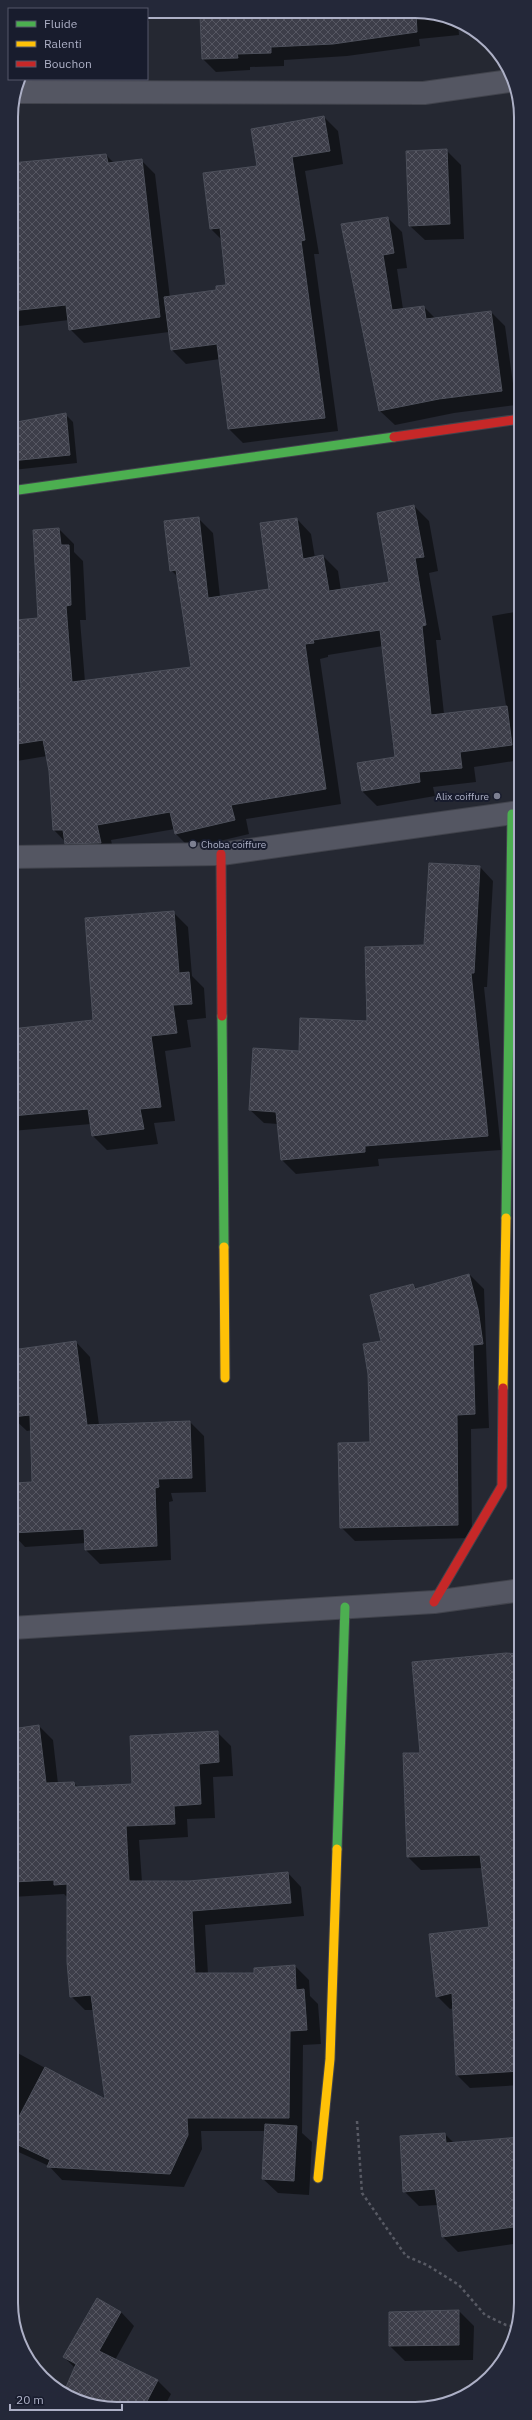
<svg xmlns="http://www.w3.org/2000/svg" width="532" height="2420" font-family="'IBM Plex Sans',sans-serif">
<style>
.shadow{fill:#0007}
.building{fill:url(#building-cross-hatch);stroke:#4c4f5a}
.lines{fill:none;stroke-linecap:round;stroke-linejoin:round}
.street-casing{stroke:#41434c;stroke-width:24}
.fast-casing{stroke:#41434c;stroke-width:11}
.slow-casing{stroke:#41434c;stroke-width:11}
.jam-casing{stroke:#41434c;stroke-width:11}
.path{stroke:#585a64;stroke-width:2.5;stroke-dasharray:3 3;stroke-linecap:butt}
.street{stroke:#545662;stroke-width:22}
.fast{stroke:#4caf50;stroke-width:9}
.slow{stroke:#ffc107;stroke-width:9}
.jam{stroke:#c62828;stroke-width:9}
.poi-dot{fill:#7d8092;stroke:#181c2d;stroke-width:1.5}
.labels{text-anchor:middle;stroke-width:4;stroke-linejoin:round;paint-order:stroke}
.poi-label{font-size:10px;fill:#adb0c6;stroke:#181c2d;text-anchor:end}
.rim{fill:none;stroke:#adb0c6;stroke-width:2}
</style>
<defs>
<pattern id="building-cross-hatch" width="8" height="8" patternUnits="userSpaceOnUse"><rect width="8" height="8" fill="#3d3e49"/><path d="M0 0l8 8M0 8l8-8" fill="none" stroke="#565762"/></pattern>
</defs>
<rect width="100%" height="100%" fill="#252832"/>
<path class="shadow" d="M147,11L436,13L458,21L459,35L419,39L420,46L347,56L284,60V66L250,67V70L216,72L203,59L200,13L149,17V21H147Z
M324,117L338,131L343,164L305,171L319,254H314L338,431L243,443L229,429L220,359L186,364L172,350L169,332L84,343L70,329L69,320L11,327V164L106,155L114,163L141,160L155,174L170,298L217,291L227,285L223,241L211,229L258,167Z
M446,150L461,165L464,239L425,240L410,226Z
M388,218L402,232L407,268L397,269L403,309L424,307L436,319L491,312L505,326L516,405L454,413L395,425L380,411L342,225Z
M65,414L73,422L77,463L13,470L11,424Z
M414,506L429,521L438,571L429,573L441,640H436L444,714L507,712L492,616L520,611V740L516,735L514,761L474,767L476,782L433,787L435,796L377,806L362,791L396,757L383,646L328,655V657L320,659L341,804L246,819L249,834L190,848L175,833V829L111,840L115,858H81L54,830L50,771L47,756L11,762V691L22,689L59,529L74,544V552L83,561L86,620H80L85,682L192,668L178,577L171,570L198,518L213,533L220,597L270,590L297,519L311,534L315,558L323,556L338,571L341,591L390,583Z
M480,867L493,881L487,987H484L501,1150L378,1159L379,1166L296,1174L282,1160L278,1124L264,1123L250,1110L300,1052L368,1022Z
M173,912L188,927L192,976L204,988L206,1018L187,1020L191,1047L165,1051L175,1121L154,1123L158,1144L107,1150L93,1136L91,1124L12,1131L11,1030L94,1021Z
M470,1275L484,1289L489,1428L471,1429L472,1538L355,1541L341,1527L372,1443L383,1342L413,1285L418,1290Z
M76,1342L90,1357L99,1425L190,1422L204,1436L206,1492L171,1493L173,1501L169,1502L171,1560L100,1564L86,1550V1543L25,1547L12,1533V1484L33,1483L32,1430L27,1431L12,1417V1351Z
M521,1655V2085L470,2088L457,2075L454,2008L450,2009L437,1996L490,1928L482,1868L421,1870L408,1857L421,1754Z
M39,1726L53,1740L58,1784L74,1783L79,1788L133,1785L217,1732L231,1746L233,1776L213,1777L215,1818L187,1819L188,1837L139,1840L142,1882H189L288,1873L301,1887L304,1916L205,1925L208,1974H255L295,1966L309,1980L310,1996L318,2004L321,2044L303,2045L302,2133L312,2142L309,2195L278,2193L263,2179L265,2131H201L202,2149L184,2187L62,2180L49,2166L12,2149V2050L106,2101L94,2010H85L71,1996L68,1898L64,1894L12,1897V1730Z
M445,2134L454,2143L521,2138V2243L458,2252L443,2237L438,2205L419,2206L404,2191Z
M459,2311L474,2326L473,2360L405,2361L390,2346Z
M121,2312L134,2326L115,2360L157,2380L171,2394L164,2407H96L64,2394L75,2368L64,2357Z"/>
<path class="building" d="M257,12L416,13L417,32L333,44L271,47V53L237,54L238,58L202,59L200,16Z
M324,116L330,151L292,157L305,240L301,241L325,418L228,429L217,344L171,350L164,297L216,290V286L226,285L220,228L210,229L203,173L257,166L251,129Z
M447,149L450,224L409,226L406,151Z
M106,154L108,163L142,159L160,317L69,330L66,305L11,311V163Z
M388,217L394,253L383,255L392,310L424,306L426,319L491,311L502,391L439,399L379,411L341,224Z
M66,413L70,455L11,461V423Z
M414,505L424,557L415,558L426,625L422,626L431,715L507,706L512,745L460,752L462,768L419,772L420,782L362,791L357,763L395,757L380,630L313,640L314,643L305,644L326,789L231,805L235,820L175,834L170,812L97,825L101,843L65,844L63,830H53L49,771L43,740L11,745V690L21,688L16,620L38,618L33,530L59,528L61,545H69L71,605L66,606L72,682L191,667L176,570L170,571L164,521L199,517L208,598L269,589L260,523L297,518L303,559L323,555L329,591L389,582L377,513Z
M429,863L480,866L474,973H471L488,1136L365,1146V1152L281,1160L276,1112L249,1110L253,1048L299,1051L300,1018L367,1021L365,947L424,945Z
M174,911L179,973L189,972L192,1004L173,1005L177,1033L151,1036L161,1107L140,1109L144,1129L92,1136L88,1109L12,1116L11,1029L93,1020L85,918Z
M469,1274L478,1309L483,1344L473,1345L475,1414L457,1415L458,1525L340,1528L338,1443L370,1442L368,1374L363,1344L381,1341L370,1295L413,1284L415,1289Z
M76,1341L87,1425L190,1421L192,1478L158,1479L159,1487L155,1488L157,1546L85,1550L84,1529L12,1533V1483L32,1482L30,1415L12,1417V1350Z
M506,1653L521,1654V2071L456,2075L452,1993L436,1997L429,1934L489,1927L480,1855L407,1857L403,1753H420L412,1662Z
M39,1725L46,1783L74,1782L75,1787L132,1784L130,1736L218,1731L219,1762L199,1764L201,1804L174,1806L175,1824L126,1826L129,1881H189L288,1872L291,1903L192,1911L195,1973H254V1968L295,1965L296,1990L304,1989L307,2030L290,2031L289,2118H187L188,2135L170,2174L47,2167L50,2160L12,2142V2130L45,2067L105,2099L91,1995L70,1997L67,1962V1884L54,1885V1880L12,1882V1729Z
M265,2124L297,2126L294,2181L262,2179Z
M445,2133L446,2143L521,2137V2226L442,2237L435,2189L403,2192L400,2136Z
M97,2298L121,2312L99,2351L158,2380L144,2407H96L63,2394L76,2364L63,2357Z
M459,2310V2345L389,2346V2312Z"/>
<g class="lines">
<g class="street-casing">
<path id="street" d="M15,92L424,93L510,81
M11,857L221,854L520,812
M12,1628L434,1602L521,1590"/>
</g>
<g class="fast-casing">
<path id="fast" d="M11,491L394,437
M222,1016L224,1247
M506,1218L512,814
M337,1849L345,1607"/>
</g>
<g class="slow-casing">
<path id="slow" d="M224,1247L225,1378
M503,1388L506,1218
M318,2178L330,2059L337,1849"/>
</g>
<g class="jam-casing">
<path id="jam" d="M394,437L520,419
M221,854L222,1016
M434,1602L502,1486L503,1388"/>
</g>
<path class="path" d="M357,2121L362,2193L406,2256L427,2265L459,2285L485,2315L506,2325L517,2327"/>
<use href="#street" class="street"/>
<use href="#fast" class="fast"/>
<use href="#slow" class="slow"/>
<use href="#jam" class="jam"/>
</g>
<g class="poi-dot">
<circle cx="497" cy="796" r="4"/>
<circle cx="193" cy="844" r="4"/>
</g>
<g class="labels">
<g class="poi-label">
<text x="489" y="800">Alix coiffure</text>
<text x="201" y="848" text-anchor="start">Choba coiffure</text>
</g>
</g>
<path d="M0 0H532V2420H0ZM117 18H415A99 99 0 0 1 514 117V2303A99 99 0 0 1 415 2402H117A99 99 0 0 1 18 2303V117A99 99 0 0 1 117 18Z" fill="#242839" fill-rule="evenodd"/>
<path class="rim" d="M117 18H415A99 99 0 0 1 514 117V2303A99 99 0 0 1 415 2402H117A99 99 0 0 1 18 2303V117A99 99 0 0 1 117 18Z"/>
<rect x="8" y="8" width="140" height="72" fill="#181c2d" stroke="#54576a"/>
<rect x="16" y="21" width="20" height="6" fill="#4caf50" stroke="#54576a"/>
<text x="44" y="28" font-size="12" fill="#adb0c6">Fluide</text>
<rect x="16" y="41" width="20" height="6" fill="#ffc107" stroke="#54576a"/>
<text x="44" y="48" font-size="12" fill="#adb0c6">Ralenti</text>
<rect x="16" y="61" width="20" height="6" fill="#c62828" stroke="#54576a"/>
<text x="44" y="68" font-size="12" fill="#adb0c6">Bouchon</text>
<path d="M10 2404v6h112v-6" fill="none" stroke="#adb0c6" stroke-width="2"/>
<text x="16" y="2404" font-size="12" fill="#adb0c6" stroke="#181c2d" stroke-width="3" paint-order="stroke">20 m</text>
</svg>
